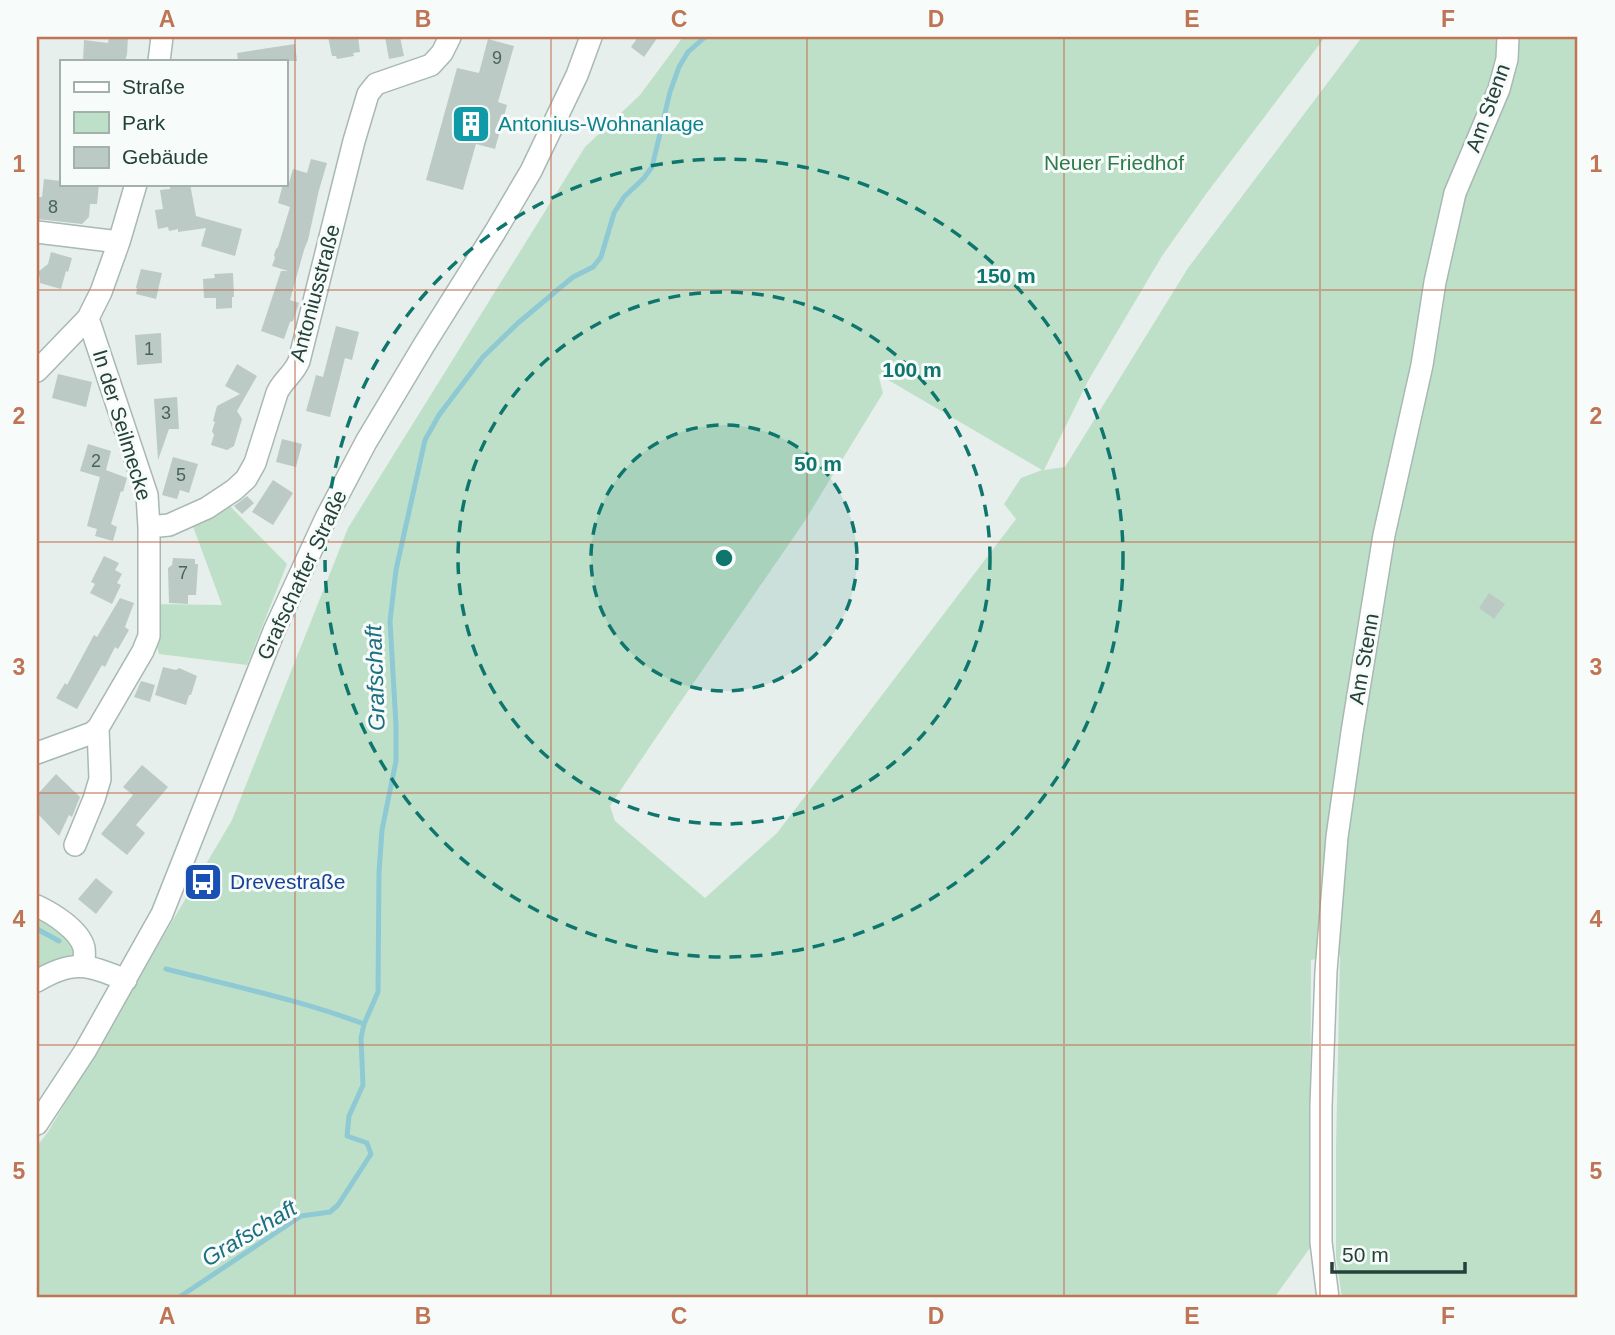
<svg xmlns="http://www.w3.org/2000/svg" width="1615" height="1335" font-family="Arial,sans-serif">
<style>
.green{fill:#bfe0c8;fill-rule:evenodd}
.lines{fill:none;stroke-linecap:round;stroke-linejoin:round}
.stream{stroke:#8ec9d4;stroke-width:5}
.building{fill:#bbcac4}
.minor-casing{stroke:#a8b8b2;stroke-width:24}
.minor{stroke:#fff;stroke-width:21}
.grid{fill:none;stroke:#c07456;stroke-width:2;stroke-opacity:0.55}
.ring{fill:none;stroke:#0f766e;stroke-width:3.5;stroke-dasharray:12 9}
.labels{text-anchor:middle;stroke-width:6;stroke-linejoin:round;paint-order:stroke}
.number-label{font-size:18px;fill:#4a645c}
.street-label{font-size:21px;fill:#24423a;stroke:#f7fbf9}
.culture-label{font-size:21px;fill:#0d838f;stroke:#f7fbf9;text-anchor:start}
.park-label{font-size:21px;fill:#2d7a4b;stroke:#f7fbf9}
.transit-label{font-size:21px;fill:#164399;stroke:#f7fbf9;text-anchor:start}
.water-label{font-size:23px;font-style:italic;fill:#1c6f80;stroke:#f7fbf9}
.centre{fill:#0f766e;stroke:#f7fbf9;stroke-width:3.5}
.ring-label{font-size:21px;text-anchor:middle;font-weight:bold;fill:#0f766e;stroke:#f7fbf9;stroke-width:6;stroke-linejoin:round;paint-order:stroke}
.neatline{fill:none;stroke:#c07456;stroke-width:2.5}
.grid-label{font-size:23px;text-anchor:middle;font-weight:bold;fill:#c07456}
</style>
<rect width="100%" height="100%" fill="#e6efeb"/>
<path class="green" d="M683,37H1325L1206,194L1162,256L1088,381L1044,470L1065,467L1188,268L1362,37H1578V1298H1342L1336,1257V1148L1340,955L1311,960L1310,1248L1274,1298H37V1146L48,1132L232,820L348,528L585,147L640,95ZM878,374L1042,470L1021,478L1004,504L1016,519L777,833L705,898L615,821L610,806L653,742L804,522L883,393Z
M226,502L287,564L247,665L159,654L154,636V604L222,605L191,521Z
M37,915L66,936L76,953L38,969L37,967Z"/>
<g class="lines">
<path class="stream" d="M37,929L59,941
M166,969C233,986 300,1000 364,1024
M178,1298L301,1216L330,1212L338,1205L371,1154L367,1143L347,1136L349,1116L363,1085L361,1038L364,1024L378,992L379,872L382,830L396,761V725L390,621L396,570L425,440L439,415L483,357L518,323L573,277L593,267L601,257L614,213L624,197L644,178L652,167L670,92L679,67L688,52L705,37"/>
</g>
<path class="building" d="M109,37H128L127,54L125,61H83L84,40L108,43Z
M328,37H358L360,52L353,53L354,56L337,59L336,56H332Z
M385,37H400L404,56L389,59Z
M638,37H658L644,57L631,47Z
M488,39L514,46L498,102L507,105L495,149L476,144L463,190L426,180L457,68L479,73Z
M295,44L297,61H238L237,53Z
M311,159L327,163L319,190L308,240L304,250L290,300L299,303L293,321L290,322L284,339L261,331L281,271H288L272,266L275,258L274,255L276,249L278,247L290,207L278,203L283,184L285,182L289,183L293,169L307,173Z
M44,179L61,181V184H99L97,204H90L89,217L82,224L37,219V197H42Z
M178,184H190L196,216L242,229L235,256L201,246L206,228L178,232V229L169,231L168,227L158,229L155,210L163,209L160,190L170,189V185Z
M51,252L72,258L68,272L66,271L61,289L40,283V278L38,272L48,264Z
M141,269L162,273L156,299L136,294L137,289L136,287Z
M233,273L234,297H232V308L216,309V298H204L203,279L215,278L214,274Z
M336,326L359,332L352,360L345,358L330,417L306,411L316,375L323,377Z
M161,333L162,363L137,365L135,335Z
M237,364L257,376L237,411L242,419L234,446L227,450L211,445L214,435L212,431L215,422L213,421L217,406L240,394L225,386Z
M58,374L92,382L86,407L52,398Z
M177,397L179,429H169L158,460L154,399Z
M282,439L302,444L296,467L276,462Z
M88,444L111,451L106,470L127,478L123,492L121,491L111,524L117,527L113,541L95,536L97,529L87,526L100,477L80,471Z
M173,457L198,464L189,493L180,490L177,499L162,495Z
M273,480L293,493L273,525L252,512Z
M247,496L254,503L242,514L234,506Z
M104,556L119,563L115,570L122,574L117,583L121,585L112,604L90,593L95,584L91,582Z
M173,558L195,559V564H198L196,595H188V604L169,603L168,568L172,565Z
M1489,593L1505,604L1494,619L1479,608Z
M120,598L134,603L125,627L129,630L118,649L115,647L105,667L102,665L77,709L56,698L65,683L67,685L94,635L97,637Z
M163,667L176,670L179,668L197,676L191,695H189L186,705L155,695Z
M141,681L155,685L150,702L134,697Z
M142,765L168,787L136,825L145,833L127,855L101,834L133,795L123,787Z
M56,774L80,797L72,817L69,815L59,836L37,813V795Z
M96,878L113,892L96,914L78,899Z"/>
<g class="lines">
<g class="minor-casing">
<path id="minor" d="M159,61L162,37
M37,232L119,242
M37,371L88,318L101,292L119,242L136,184
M149,527L169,525L207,508L234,490L246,479L255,463L277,393C282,381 294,374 299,361L354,141L368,94L376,84L431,65L442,53L450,37
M37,753L92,733L98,728L143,651L149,636V527L147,495L88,318
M75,845L94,799L100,779L98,728
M37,906C52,913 80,930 84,948C85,953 84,960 84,965
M37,981C74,959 88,965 126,980
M37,1124L85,1051L162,914L274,631L326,518L366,442L424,345L495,232L531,171L577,75L591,37
M1328,1298L1321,1242V1106L1326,971L1337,837L1352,732L1384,535L1422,365L1435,282L1455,193L1499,89L1507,59L1508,37"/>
</g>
<use href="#minor" class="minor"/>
</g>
<path class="grid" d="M295,37V1298M551,37V1298M807,37V1298M1064,37V1298M1320,37V1298M37,290H1578M37,542H1578M37,793H1578M37,1045H1578"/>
<circle cx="724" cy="558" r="133" fill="#0f766e" fill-opacity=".12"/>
<g class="ring">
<circle cx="724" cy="558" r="133"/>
<circle cx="724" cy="558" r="266"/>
<circle cx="724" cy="558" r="399"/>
</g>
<defs>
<g id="building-square" transform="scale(2.0125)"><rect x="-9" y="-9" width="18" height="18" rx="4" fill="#0f9aa8" stroke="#f7fbf9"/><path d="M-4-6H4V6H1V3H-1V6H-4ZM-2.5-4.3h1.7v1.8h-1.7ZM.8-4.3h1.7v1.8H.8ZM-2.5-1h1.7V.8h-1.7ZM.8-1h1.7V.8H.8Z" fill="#fff"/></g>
<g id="bus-square" transform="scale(2.0125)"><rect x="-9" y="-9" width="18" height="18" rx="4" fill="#1a4fb4" stroke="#f7fbf9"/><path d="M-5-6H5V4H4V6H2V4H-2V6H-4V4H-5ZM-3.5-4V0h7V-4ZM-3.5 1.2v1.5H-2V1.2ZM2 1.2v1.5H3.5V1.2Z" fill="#fff"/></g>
</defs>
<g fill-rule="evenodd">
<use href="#building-square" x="471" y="124"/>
<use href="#bus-square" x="203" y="882"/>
</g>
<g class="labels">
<g class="number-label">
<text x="497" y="64">9</text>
<text x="53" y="213">8</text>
<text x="149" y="355">1</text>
<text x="166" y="419">3</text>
<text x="96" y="467">2</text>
<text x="181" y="481">5</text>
<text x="183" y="579">7</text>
</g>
<g class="street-label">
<text transform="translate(1488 108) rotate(-70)" y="7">Am Stenn</text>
<text transform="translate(315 293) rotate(-75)" y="7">Antoniusstraße</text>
<text transform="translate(122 425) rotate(73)" y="7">In der Seilmecke</text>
<text transform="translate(302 575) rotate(-65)" y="7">Grafschafter Straße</text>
<text transform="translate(1364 659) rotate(-80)" y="7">Am Stenn</text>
</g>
<g class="culture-label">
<text x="498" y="131">Antonius-Wohnanlage</text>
</g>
<g class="park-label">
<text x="1114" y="170">Neuer Friedhof</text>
</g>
<g class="transit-label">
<text x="230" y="889">Drevestraße</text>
</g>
<g class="water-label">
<text transform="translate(375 678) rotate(-92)" y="8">Grafschaft</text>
<text transform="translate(249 1233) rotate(-31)" y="8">Grafschaft</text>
</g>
</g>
<circle cx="724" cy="558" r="10" class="centre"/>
<g class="ring-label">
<text x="1006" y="283">150 m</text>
<text x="912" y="377">100 m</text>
<text x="818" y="471">50 m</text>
</g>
<rect width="1615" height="1335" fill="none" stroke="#f7fbf9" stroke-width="77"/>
<rect x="60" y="60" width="228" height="126" fill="#f7fbf9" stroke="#a3b1ad" stroke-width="2"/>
<rect x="74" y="82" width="35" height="10" fill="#ffffff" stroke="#a3b1ad" stroke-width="2"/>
<text x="122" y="94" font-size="21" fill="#24423a">Straße</text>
<rect x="74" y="112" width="35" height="21" fill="#bfe0c8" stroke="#a3b1ad" stroke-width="2"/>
<text x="122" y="130" font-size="21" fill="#24423a">Park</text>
<rect x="74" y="147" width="35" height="21" fill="#bbcac4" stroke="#a3b1ad" stroke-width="2"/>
<text x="122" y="164" font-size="21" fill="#24423a">Gebäude</text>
<path d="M1332 1262v10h133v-10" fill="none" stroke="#24423a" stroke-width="3.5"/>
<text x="1342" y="1262" font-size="21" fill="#24423a" stroke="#f7fbf9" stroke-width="5" paint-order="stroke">50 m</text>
<rect x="38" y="38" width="1538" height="1258" class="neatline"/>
<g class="grid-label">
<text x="167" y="27">A</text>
<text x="423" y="27">B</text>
<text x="679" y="27">C</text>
<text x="936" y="27">D</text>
<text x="1192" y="27">E</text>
<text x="1448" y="27">F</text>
<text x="19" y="172">1</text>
<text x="1596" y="172">1</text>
<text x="19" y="424">2</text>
<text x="1596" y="424">2</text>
<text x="19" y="675">3</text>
<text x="1596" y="675">3</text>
<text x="19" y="927">4</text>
<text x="1596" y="927">4</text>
<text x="19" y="1179">5</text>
<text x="1596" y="1179">5</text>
<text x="167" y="1324">A</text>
<text x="423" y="1324">B</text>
<text x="679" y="1324">C</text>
<text x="936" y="1324">D</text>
<text x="1192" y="1324">E</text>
<text x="1448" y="1324">F</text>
</g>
</svg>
